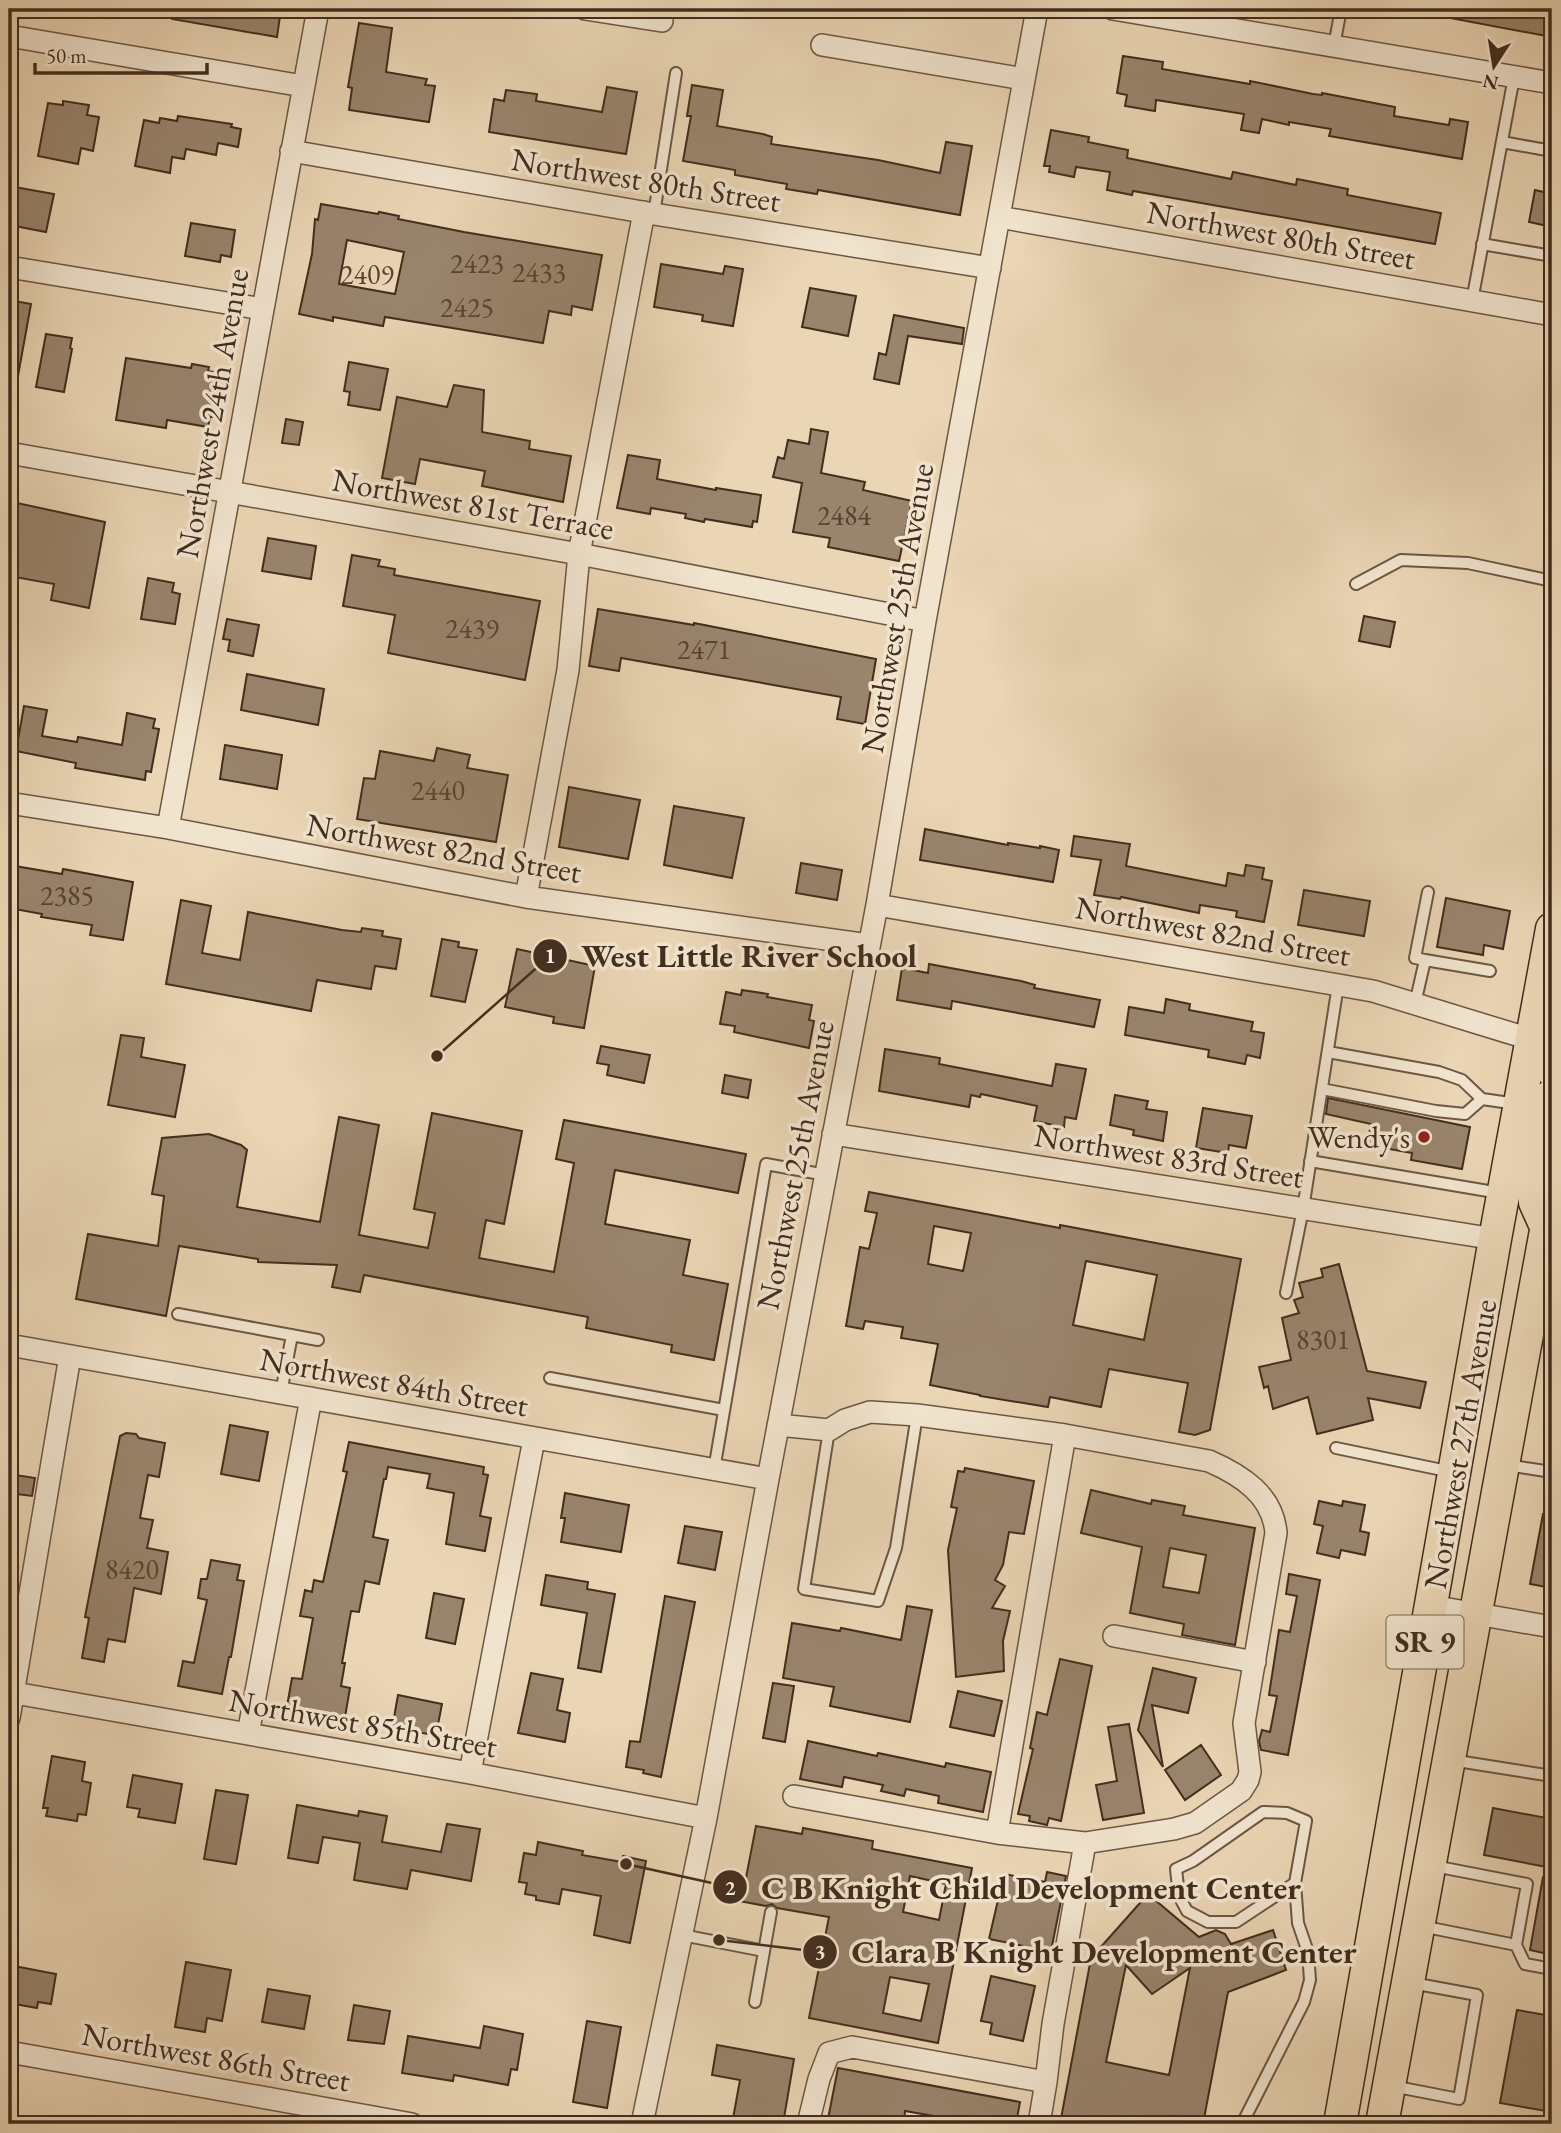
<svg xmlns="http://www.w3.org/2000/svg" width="1561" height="2133" font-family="'EB Garamond',serif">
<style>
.building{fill:#99846c;stroke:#422d1e;stroke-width:2;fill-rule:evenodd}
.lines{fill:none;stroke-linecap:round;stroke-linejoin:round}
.service-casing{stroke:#6c5744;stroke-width:14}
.minor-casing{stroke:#6c5744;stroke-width:24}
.primary-casing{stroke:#422d1e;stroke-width:35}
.service{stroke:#f1e4ce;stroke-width:10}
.minor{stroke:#f1e4ce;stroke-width:21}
.primary{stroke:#ead5b4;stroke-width:32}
.poi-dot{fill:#8f2418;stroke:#f1e4ce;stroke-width:2.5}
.labels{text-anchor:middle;stroke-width:7;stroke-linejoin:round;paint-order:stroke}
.number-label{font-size:28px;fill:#584332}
.shield{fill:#f1e4ce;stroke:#766453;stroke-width:2}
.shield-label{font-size:30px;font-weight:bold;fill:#422d1e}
.street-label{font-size:32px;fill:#422d1e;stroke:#f1e4ce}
.poi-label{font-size:32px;fill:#422d1e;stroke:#f1e4ce;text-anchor:end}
.leader{fill:none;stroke:#422d1e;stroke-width:2.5}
.callout-dot{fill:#422d1e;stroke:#f1e4ce;stroke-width:2.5}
.mark-label{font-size:21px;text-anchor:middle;font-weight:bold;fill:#fff}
.callout-label{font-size:33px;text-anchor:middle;font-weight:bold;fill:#422d1e;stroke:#f1e4ce;stroke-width:7;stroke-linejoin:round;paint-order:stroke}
</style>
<rect width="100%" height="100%" fill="#ead5b4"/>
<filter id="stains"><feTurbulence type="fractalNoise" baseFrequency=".00286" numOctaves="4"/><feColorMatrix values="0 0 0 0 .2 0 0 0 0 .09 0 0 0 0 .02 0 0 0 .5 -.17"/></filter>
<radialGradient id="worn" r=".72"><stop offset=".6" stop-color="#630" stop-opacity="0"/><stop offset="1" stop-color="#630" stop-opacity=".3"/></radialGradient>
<path class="building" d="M172,9H281L277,37L172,19Z
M1450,9H1552V37L1450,18Z
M359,23L392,28L386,72L427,79L425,85L435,86L429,122L349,110L352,88L348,87Z
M1123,56L1163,62L1162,69L1250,84V81L1313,94L1322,95V93L1395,107L1394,116L1449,125L1450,119L1468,122L1462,159L1329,136L1331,129L1289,122V125L1262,119L1259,133L1241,130L1244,114L1156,100L1155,111L1125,106L1127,95L1117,93Z
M692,85L723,90L717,126L763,134L772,137L771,144L878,160L940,173L946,142L972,146L960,215L818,190L817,194L786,189L787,184L735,175V170L683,161L691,116H687Z
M607,87L637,92L626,154L489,132L494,99L504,101L506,90L537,94L536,101L602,112Z
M63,101L89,105L87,115L99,117L93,151L81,148L78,164L38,156L48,103L63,105Z
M178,116L232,124L231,127L241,129L238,147L218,143L216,155L186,149L184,159L172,157L170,173L135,166L144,120L159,123L160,118L177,121Z
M1051,130L1089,137L1088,142L1128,150L1127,158L1231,179L1233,172L1296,185L1297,179L1348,189L1347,195L1441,213L1435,244L1133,191L1132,195L1107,190L1110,172L1076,167L1074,177L1049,172L1050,166H1044Z
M9,186L54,194L46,232L9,225Z
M1535,190L1552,194V227L1529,222Z
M321,204L378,214L379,212L399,216L398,219L464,232L602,255L592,310L572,306L571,315L549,311L543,343L385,317L383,326L333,317V321L299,314L312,254L315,219L318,220ZM347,240L404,252L395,294L339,284Z
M191,223L235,230L231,257L221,255L220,262L185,256Z
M661,264L723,274L725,266L743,269L733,326L702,321L703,315L654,307Z
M810,288L856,296L848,336L802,327Z
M9,300L31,304L18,376L9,375Z
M894,315L964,328L962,344L908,336L899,384L874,379L879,353L886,355Z
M46,334L72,338L70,348L72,349L64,392L36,387Z
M126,358L191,368L192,364L209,367L208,371L219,373L215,396L219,397L216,417H210L208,427L167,420L166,428L116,420Z
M349,362L388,369L380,410L348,405L350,392L344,391Z
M454,385L484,390L482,432L530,441L529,449L571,456L563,502L482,486L485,471L420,459L415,484L382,478L397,397L447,407Z
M286,419L303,422L299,445L282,443Z
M811,429L828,432L821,473L865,482L863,490L912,501L899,561L828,547L830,538L793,532L802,483L773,477L778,457L784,459L788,440L809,444Z
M628,455L660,460L657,479L716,490V488L761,495L757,522L753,521L752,527L705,519L704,522L685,518L686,514L651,508L650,514L617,508Z
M17,503L105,522L89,608L51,600L54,584L9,576V543Z
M268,538L316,546L311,579L262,571Z
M352,555L380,560L378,566L395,569L394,575L540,601L525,680L388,653L395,615L343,606Z
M148,578L174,583L172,592L180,594L175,624L141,619Z
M598,609L694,625V623L876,659L865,724L837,719L841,697L621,658L619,671L589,666Z
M1364,616L1395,622L1390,647L1359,641Z
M227,619L259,625L253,656L228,651L230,640L223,639Z
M247,674L324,689L318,725L241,710Z
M24,706L47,710L42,736L77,742L78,737L122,745L127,713L155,719L153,728L159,729L151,772L146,771L145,780L75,768L76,763L16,751Z
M225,745L282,755L277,789L220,779Z
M437,748L470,755L467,768L508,775L496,842L357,819L364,778L375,779L380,751L434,761Z
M569,787L640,800L628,859L559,847Z
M674,806L744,818L732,878L664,865Z
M925,829L1008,845V843L1040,848V846L1059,850L1053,882L920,860Z
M1074,836L1130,844L1126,866L1226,886L1228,873L1244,876L1246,865L1264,868L1262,879L1272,881L1264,922L1236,917L1237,911L1200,905L1199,913L1121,897L1120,899L1094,895L1101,860L1071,856Z
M801,863L842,870L837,900L796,893Z
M9,865L62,874L63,869L133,882L123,940L90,935L92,925L41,917L42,914L9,908Z
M1304,890L1370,901L1364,936L1298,925Z
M1446,898L1510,911L1503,949L1484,945L1483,955L1437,947Z
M181,900L211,906L202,953L240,960L248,912L342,930L361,932L362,928L383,931L382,936L401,939L396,969L375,966L371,989L317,980L311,1011L166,984Z
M442,939L459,942L458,947L477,950L465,1002L431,996Z
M517,949L595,966L584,1028L553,1023L554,1017L505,1007Z
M929,964L1021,981L1035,985L1034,988L1100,1000L1094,1027L952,1001L951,1009L897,1000L902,968L928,973Z
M742,990L768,994L767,997L812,1005L809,1020L814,1021L809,1048L734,1032L735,1026L720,1024L726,992L741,995Z
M1166,999L1190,1004L1189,1010L1253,1022L1251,1031L1264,1033L1260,1058L1247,1055L1245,1064L1208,1057L1209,1050L1125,1035L1129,1007L1164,1013Z
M121,1035L144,1038L141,1057L185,1065L175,1117L108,1105Z
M601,1046L650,1055L644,1083L607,1075L609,1065L597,1063Z
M885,1049L940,1058L939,1064L1052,1086L1056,1064L1086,1069L1076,1119L1065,1117L1064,1127L1034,1121L1037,1106L981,1094L980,1097L971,1095L969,1107L879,1091Z
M725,1075L751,1080L748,1098L722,1093Z
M1115,1095L1148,1101L1146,1109L1167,1112L1163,1141L1133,1135L1134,1130L1110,1125Z
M1328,1098L1470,1127L1462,1169L1411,1160L1412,1153L1367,1145L1371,1124L1326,1114Z
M1203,1108L1252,1116L1246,1148L1229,1145L1228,1153L1196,1148Z
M432,1113L522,1131L504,1224L486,1220L479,1258L554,1272L574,1163L556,1159L564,1120L746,1154L738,1193L615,1170L605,1224L690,1240L683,1275L728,1284L714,1360L671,1352L672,1345L586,1328L588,1317L364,1275L360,1292L332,1287L337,1265L258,1262V1259L179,1246L166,1316L76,1299L88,1234L158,1246L164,1196L152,1194L162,1138L209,1134L241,1145L247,1150L237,1207L320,1222L339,1117L379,1125L359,1235L428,1248L435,1213L414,1209Z
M869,1192L1060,1228V1225L1241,1259L1210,1430L1195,1435L1179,1432L1188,1383L1109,1369L1101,1407L1050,1397L1048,1407L980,1396V1395L930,1385L938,1344L901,1338L903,1327L865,1321L863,1329L846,1326L860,1247L869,1249L877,1213L865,1211ZM934,1226L971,1233L963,1271L928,1264ZM1086,1261L1157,1275L1144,1340L1073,1325Z
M1339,1264L1367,1371L1426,1382L1420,1408L1368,1398L1373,1420L1317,1434L1308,1397L1273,1409L1268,1386L1264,1388L1259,1367L1291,1360L1282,1318L1299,1313L1294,1300L1303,1297L1299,1283L1323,1277L1321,1269Z
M230,1425L268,1432L259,1481L221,1474Z
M126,1433L136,1434L139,1438L165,1443L159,1477L148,1475L140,1518L153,1520L147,1548L168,1552L161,1594L134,1588L125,1642L108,1639L104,1662L82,1658L89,1618L85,1617L120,1436Z
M349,1442L484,1467L483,1474L488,1475L480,1516L491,1518L485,1551L446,1544L454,1493L427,1488L430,1474L388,1467L386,1479H384L373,1537L388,1540L379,1584L365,1581L359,1612L351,1611L342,1663H345L341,1686L350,1688L345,1717L287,1706L292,1678L302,1679L313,1618L300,1616L305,1590L312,1592L314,1580L323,1582L347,1472L343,1471Z
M965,1468L1034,1481L1024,1534L1009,1532L1003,1565L995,1580L1005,1586L992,1608L1010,1611L1003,1641L1004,1671L956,1677L948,1550L957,1508L951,1507L958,1471L964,1472Z
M9,1474L35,1478L32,1496L9,1493Z
M1091,1490L1151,1504L1152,1500L1185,1506L1183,1515L1255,1528L1235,1645L1182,1635L1184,1624L1130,1613L1142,1547L1081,1533ZM1170,1548L1206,1555L1199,1593L1163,1587Z
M565,1493L629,1505L621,1552L561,1542L565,1518H561Z
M1319,1501L1342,1506L1343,1501L1365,1505L1360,1531L1369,1533L1365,1555L1341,1550L1339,1558L1317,1553L1323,1526L1314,1524Z
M1543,1514L1552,1515V1588L1530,1584Z
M685,1526L722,1532L715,1570L678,1563Z
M211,1560L240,1565L237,1580L244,1581L231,1657H229L222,1694L178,1686L183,1661L194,1663L207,1600L198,1598L201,1579H207Z
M1289,1574L1320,1580L1288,1755L1261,1750L1259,1741L1262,1730L1270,1732L1277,1696L1269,1695L1279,1630L1290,1632L1297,1596L1286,1594Z
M546,1575L588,1582L587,1589L615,1594L601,1672L578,1668L587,1613L541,1605Z
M434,1593L464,1599L455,1644L426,1638Z
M665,1596L695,1602L661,1777L643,1773L644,1770L626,1767L630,1741L640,1742Z
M907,1606L932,1610L910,1722L830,1706L834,1687L783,1678L792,1623L840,1631L841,1628L901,1640Z
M1060,1659L1092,1666L1061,1821L1049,1818L1047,1825L1029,1821L1030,1816L1018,1814L1033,1749L1030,1748L1037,1712L1047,1715Z
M1153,1668L1196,1678L1188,1713L1152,1705L1163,1767L1138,1730Z
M531,1673L563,1679L557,1710L570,1713L565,1742L518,1733Z
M773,1683L794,1686L785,1742L763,1738Z
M958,1691L1002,1701L994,1736L950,1727Z
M398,1695L442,1704L436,1735L392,1729Z
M1129,1724L1144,1813L1103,1820L1096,1785L1117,1781L1108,1727Z
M808,1741L877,1756L878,1753L945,1767L946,1763L991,1772L983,1812L938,1803L939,1796L906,1789L904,1796L881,1791L883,1785L844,1777L842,1787L800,1779Z
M1201,1745L1221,1775L1185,1800L1165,1770Z
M52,1756L85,1762L82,1781L91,1783L86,1815L78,1814L77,1821L46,1816L48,1808H43Z
M133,1775L182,1784L175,1823L138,1817L140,1809L127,1807Z
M216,1790L248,1795L236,1864L204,1859Z
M297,1805L358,1816L359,1811L387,1816L382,1842L441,1852L447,1824L480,1829L471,1881L411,1870L407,1889L354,1880L360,1843L323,1837L318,1863L288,1858Z
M1493,1808L1552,1819V1868L1484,1855Z
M756,1826L802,1834L803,1828L873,1841L872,1849L972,1868L938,2043L809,2018L829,1917L777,1908L772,1904L766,1906L739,1901L743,1882L745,1883ZM910,1876L946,1884L939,1920L903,1912ZM890,1977L929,1984L921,2021L883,2013Z
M538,1842L583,1851L582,1855L622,1862L623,1856L646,1861L630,1943L594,1935L601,1896L562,1889L559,1904L536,1900V1896L525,1894L527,1883L519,1882L524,1853L536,1855Z
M1047,1872L1066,1876L1049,1961L1032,1957L1034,1948L989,1939L1004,1874L1045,1882Z
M1543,1877L1552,1878V1955L1530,1950Z
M1148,1894L1199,1937L1216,1930L1225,1934L1231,1944L1273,1930L1286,1970L1228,1992L1203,2124H1060L1091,1958ZM1126,1965L1152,1994L1190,1968L1169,2075L1106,2062Z
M186,1962L231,1970L222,2021L207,2018L205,2032L175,2027Z
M14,1966L56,1974L51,2004L38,2002L37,2008L9,2003Z
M991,1976L1035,1986L1023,2041L990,2034L992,2023L981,2021Z
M268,1989L310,1996L304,2029L262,2022Z
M354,2005L390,2011L384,2044L348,2040Z
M1517,2010L1552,2016V2112L1500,2103Z
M587,2021L621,2027L607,2108L573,2102Z
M484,2026L523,2034L517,2070L511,2069L508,2085L454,2075L453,2081L402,2073L408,2036L480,2048Z
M717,2045L794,2059L783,2124H732L740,2080L712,2075Z
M838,2068L1020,2102L1016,2124H979L905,2111L904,2124H827Z"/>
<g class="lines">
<g class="service-casing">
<path id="service" d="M1334,46L1341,9
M1502,142L1552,151
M654,214L676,73
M1482,244L1552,256
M1472,301L1514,77
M1356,584L1401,560L1468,563L1552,581
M1425,960L1490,971
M1415,1004L1425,960L1415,958L1428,892
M1328,1052L1439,1072L1462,1080L1482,1099L1517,1104
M1322,1089L1436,1111L1465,1114L1482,1099
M1310,1161L1500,1193
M1286,1293L1303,1209L1338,985
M178,1314L318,1340
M550,1378L724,1410
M281,1393L292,1335
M829,1430L804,1589L878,1601L896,1548L917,1415
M1336,1448L1452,1472
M1506,1465L1552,1472
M714,1470L766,1164L826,1175
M1451,1760L1552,1776
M1421,1926L1516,1945L1527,1884L1434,1866
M682,1935L764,1951
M1516,1945L1525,1964L1552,1969
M755,2002L771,1912
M1392,2086L1459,2099L1477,1995L1412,1983
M1242,2124L1304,2002L1310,1980L1308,1952L1298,1923L1295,1883L1306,1821L1287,1813L1263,1812L1193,1861L1176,1869L1179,1896L1187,1911L1208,1922H1236L1295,1883"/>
</g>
<g class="minor-casing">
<path id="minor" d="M585,9L662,21
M1113,9L1552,83
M9,36L303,86
M822,45L1024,79
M291,151L654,214L990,268
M999,217L1552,315
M9,267L263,309
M9,453L579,554L925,621
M9,803L168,828L526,897L869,945
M168,828L318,9
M526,897L568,670L579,554L644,212
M877,905L1373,991L1533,1040
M833,1134L1495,1239
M9,1345L768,1479
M778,1425L829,1430L845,1420L870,1412L917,1415L1065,1435L1209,1461C1241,1475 1273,1495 1276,1533L1244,1723L1250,1772L1248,1780L1241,1791L1195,1823L1174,1829L1085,1843L997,1833L794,1796
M1431,1606L1552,1627
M1114,1636L1255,1662
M9,1692L470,1773L706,1818
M9,1718L70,1356
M248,1734L311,1398
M470,1773L534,1439
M997,1833L1065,1435
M9,2052L412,2124
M1046,2082L1053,2024L1085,1843
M642,2124L706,1818L768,1479L877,905L925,621L1037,9
M808,2124L819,2079L829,2053L852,2047L1046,2082L1039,2124"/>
</g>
<g class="primary-casing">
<path id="primary" d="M1533,1040L1547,1056L1552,1070
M1544,1222L1535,1202L1534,1190L1552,1095
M1340,2124L1495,1239L1552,929
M1382,2124L1552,1198"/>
</g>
<use href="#service" class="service"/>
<use href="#minor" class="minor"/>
<use href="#primary" class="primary"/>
</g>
<circle class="poi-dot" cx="1424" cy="1137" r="7"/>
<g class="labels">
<g class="number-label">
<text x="477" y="273">2423</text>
<text x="539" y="282">2433</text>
<text x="367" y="284">2409</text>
<text x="467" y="317">2425</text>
<text x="844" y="525">2484</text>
<text x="472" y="638">2439</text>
<text x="704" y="659">2471</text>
<text x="438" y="800">2440</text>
<text x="67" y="905">2385</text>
<text x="1323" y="1349">8301</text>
<text x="132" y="1579">8420</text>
</g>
<rect class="shield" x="1386.5" y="1615.5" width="77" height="53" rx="5"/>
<g class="shield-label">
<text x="1425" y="1652">SR 9</text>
</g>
<g class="street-label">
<text transform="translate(646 180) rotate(9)" y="11">Northwest 80th Street</text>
<text transform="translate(1281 235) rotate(10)" y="11">Northwest 80th Street</text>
<text transform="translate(212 413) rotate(-80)" y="11">Northwest 24th Avenue</text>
<text transform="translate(473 504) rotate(10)" y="11">Northwest 81st Terrace</text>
<text transform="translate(897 608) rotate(-80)" y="11">Northwest 25th Avenue</text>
<text transform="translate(444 848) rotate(10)" y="11">Northwest 82nd Street</text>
<text transform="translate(1213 931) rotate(10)" y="11">Northwest 82nd Street</text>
<text transform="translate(1169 1156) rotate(9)" y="11">Northwest 83rd Street</text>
<text transform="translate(795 1165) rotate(-79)" y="11">Northwest 25th Avenue</text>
<text transform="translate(394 1382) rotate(10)" y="11">Northwest 84th Street</text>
<text transform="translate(1460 1444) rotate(-80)" y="11">Northwest 27th Avenue</text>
<text transform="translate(363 1723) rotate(10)" y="11">Northwest 85th Street</text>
<text transform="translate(216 2057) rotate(10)" y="11">Northwest 86th Street</text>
</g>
<g class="poi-label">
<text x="1410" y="1148">Wendy's</text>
</g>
</g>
<path class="leader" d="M437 1056L550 956M626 1864L730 1887M719 1940L820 1952"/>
<g class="callout-dot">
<circle cx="437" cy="1056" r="7"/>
<circle cx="626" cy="1864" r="7"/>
<circle cx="719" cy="1940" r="7"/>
<circle cx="550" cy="956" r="18"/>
<circle cx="730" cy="1887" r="18"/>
<circle cx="820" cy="1952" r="18"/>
</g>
<g class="mark-label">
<text x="550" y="963">1</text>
<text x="730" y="1895">2</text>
<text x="820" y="1959">3</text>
</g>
<g class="callout-label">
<text x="749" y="967">West Little River School</text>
<text x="1031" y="1899">C B Knight Child Development Center</text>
<text x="1104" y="1963">Clara B Knight Development Center</text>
</g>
<rect width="1561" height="2133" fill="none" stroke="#ead5b4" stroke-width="35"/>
<rect x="10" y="10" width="1540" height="2112" fill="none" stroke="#422d1e" stroke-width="3.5"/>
<rect x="18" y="18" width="1526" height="2098" fill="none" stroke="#422d1e" stroke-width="2"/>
<g transform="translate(1494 66) rotate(192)" stroke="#f1e4ce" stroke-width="5" paint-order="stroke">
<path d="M0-5L12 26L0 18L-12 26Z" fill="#422d1e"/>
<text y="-10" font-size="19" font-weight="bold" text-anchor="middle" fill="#422d1e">N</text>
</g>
<path d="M35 63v10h172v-10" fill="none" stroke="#422d1e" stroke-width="3.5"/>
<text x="46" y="63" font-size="21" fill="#422d1e" stroke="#f1e4ce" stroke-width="5" paint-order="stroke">50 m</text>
<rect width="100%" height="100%" filter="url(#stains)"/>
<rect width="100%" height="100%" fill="url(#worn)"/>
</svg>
